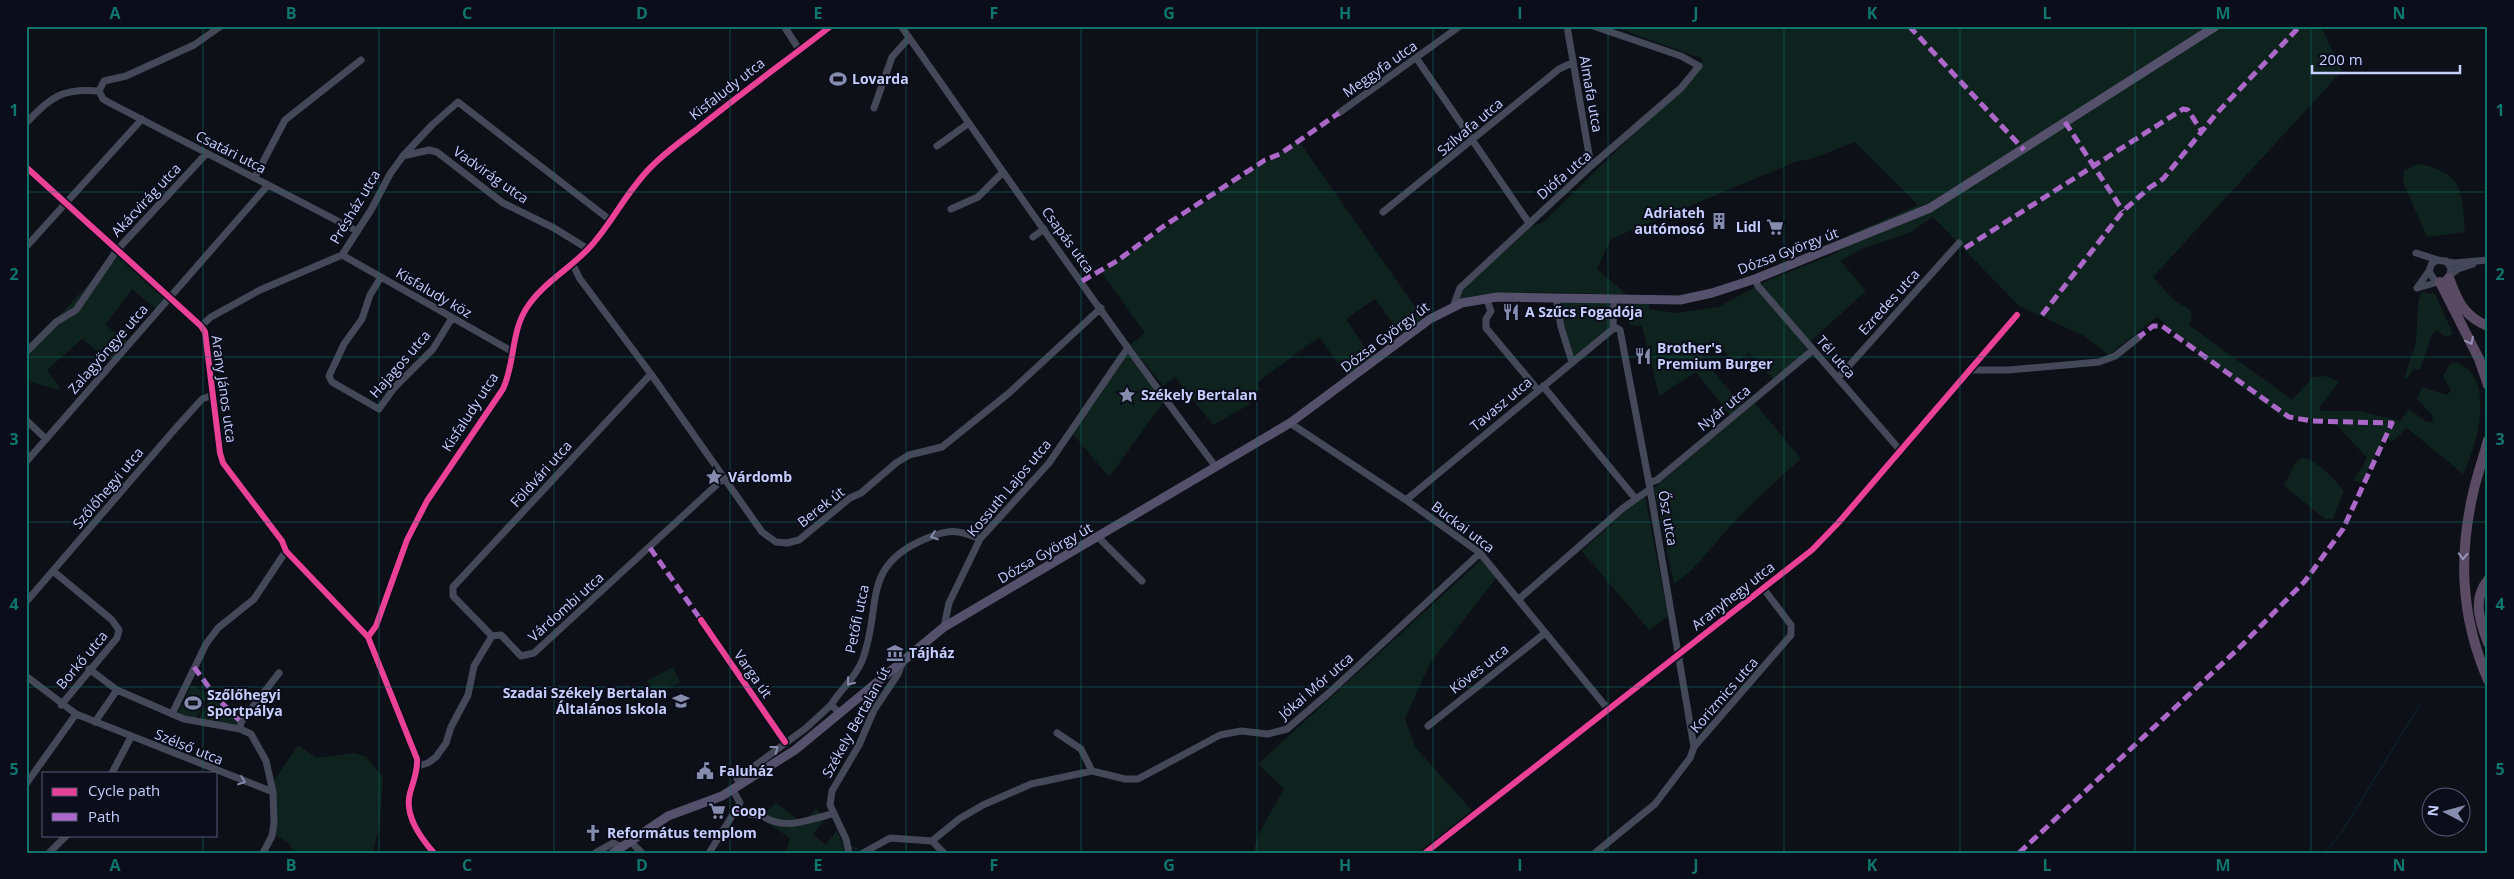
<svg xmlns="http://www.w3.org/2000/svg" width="2514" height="879" font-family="'Open Sans',sans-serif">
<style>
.green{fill:#0e221e}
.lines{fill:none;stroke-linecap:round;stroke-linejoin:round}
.stream{stroke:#0b2738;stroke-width:1}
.minor{stroke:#444859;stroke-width:7}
.major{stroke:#55516c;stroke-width:9}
.highway{stroke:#5a4a63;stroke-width:10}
.quiet{stroke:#ac68c9;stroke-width:5;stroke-dasharray:10 5;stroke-linecap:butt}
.cycleway-casing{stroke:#0b0d1b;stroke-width:9}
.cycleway{stroke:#ea4096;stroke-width:6}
.oneway{stroke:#9593b8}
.oneway2{stroke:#858bac}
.grid{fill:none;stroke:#0f766e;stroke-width:1;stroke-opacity:0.55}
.labels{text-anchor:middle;stroke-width:4;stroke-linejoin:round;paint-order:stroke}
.street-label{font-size:14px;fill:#c6cefe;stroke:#0b0d1b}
.poi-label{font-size:14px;font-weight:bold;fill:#c6cefe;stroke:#0b0d1b;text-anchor:start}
.neatline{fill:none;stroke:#0f766e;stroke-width:2}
.grid-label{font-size:16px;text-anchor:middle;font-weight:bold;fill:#0f766e}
</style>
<rect width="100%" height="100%" fill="#0e1018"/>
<path class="green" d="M1611,26H2321L2342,71L2153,277L2175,301L2190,310L2192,318L2189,325L2292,400L2313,377L2326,376L2339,382L2319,408L2322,411H2360L2400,421L2409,409L2427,422H2433L2432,415L2417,399L2422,387L2447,395L2451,391L2443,376L2450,364L2457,362C2461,365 2467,368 2470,371C2491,396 2476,448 2463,474L2407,428L2392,442L2386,437L2361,483L2354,480L2367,458L2332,420L2283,418L2210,363L2157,317L2109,355L2084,336L2019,306L1933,217L1909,233L1861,249L1841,261L1866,291L1811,341L1808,354L1774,380L1749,353L1734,364L1721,346H1704L1702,358L1742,405L1730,415L1696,372L1659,396L1642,326L1631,325L1624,317L1619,315L1616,310L1617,305L1621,302L1649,303V309L1676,313L1718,307L1771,279L1834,254L1852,243L1849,235L1918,205L1855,142L1811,159L1795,162L1611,239L1597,269L1627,295C1572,294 1514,288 1459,300L1464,289L1532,226L1542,223L1681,88L1703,59Z
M1298,140L1423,318L1401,335L1375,299L1346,319L1371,357L1348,377L1319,337L1257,383L1260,389L1247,399L1250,404L1213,425L1175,377L1163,386L1130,345L1145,333L1101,272Z
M2422,164C2465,176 2462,192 2465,232L2427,237L2403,182L2404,171L2415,165Z
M116,255L166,299L156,309L132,289L105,325L129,342L109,360L82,339L47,370L61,390L33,383L26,376V351Z
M2421,292L2435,294L2453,334L2446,337L2437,330L2432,334L2420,370L2414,368L2407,379H2404L2416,342L2418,303Z
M1558,302H1607L1611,306V326L1578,355L1572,356Z
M1126,352L1165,400L1109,477L1072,433Z
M1755,403L1801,459C1774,482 1749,506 1725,532C1708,551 1695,570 1674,584L1654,488Z
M2302,457C2320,462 2332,477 2344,491L2333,519H2325L2284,486L2295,463Z
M1645,496L1668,616L1649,630L1582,551L1630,506Z
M1481,560L1497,577L1430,663L1405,719L1416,748L1476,815L1423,853H1253L1259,833L1284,789L1258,764Z
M673,667L680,682L655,695L647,681Z
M192,685L209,694L195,721L178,712Z
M212,695L238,723L237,728L197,722Z
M298,745L316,758L355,753L366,757L383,777L380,822L373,853H293L289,843L273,834L271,785Z
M776,803L800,821H804L816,808L825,819L813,835L826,845L837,830L846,853H786L790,838L760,818Z"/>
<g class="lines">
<path class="stream" d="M851,847L860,850
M841,853L845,851
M2325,853L2343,830L2421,703"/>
<path class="minor" d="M784,26L800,51
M901,26C1005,174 1107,323 1216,467
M1567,26L1591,166
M1417,59L1529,223
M99,91L103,99L110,103L357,231
M99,91L104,81L126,76L194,45L221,26
M874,108L892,57L909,38
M1339,113L1460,26
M26,123C52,97 60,88 99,91
M937,146L969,123
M403,156L429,150L437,152L503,203L554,228L588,249
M26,167L201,326L205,332L220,453L223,463L282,541L286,551L368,637L417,759C418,771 413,782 410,793C404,815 420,837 434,853
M255,177L285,120L361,60
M951,209L978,197L1003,172
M1383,212L1559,69L1572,63
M1033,237L1044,229
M26,247L142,119
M2416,253L2438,260
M342,255L513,352
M2446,261L2451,268L2450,275L2443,282L2435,281L2429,271L2432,263L2438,260L2454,263L2488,260
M573,265L580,279L651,374L762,532L776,542L787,543L799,540L850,498L861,493L896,463L909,455L942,447L1009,393L1101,308
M2450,275L2458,269L2473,264
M381,277L370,295L362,319L344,344L329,376L332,382L379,409L394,388L433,349L452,318
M1755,279L1758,286L1900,450
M2417,288L2438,282
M2417,288L2429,271
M1486,298L1491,311L1486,319V328L1538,390
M1556,298L1561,327L1572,362
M1614,299L1613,326L1620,330L1649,483L1694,747
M1453,307L1460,288L1591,166L1681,88L1699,66L1681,56L1593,26
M201,326L211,317L260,290L342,255L371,210L390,174L403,156L432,125L458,102L610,220
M26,352L56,322L76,310L117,250L206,154
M1971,370H2008L2099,362L2115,356L2139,337
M1838,378L1959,243
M1543,386L1635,498
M26,420L46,439
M1290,423L1406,500L1480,553L1607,708
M26,462L268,185
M1649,483L1657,480L1813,350
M1406,500L1614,328
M1099,538L1142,581
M53,571L112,620L119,630L117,638L61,705
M1519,599L1623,508L1650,489
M26,602L175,429L202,399L213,395
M944,627L949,603L980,539L1049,463L1127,349
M492,636L453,596V587L651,374
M368,637L376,626L407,540L427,501L503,389C515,363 511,333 526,309C542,283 570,269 590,247C613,222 627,190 652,166C665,153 681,141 696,130C740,94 786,61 831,26
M89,669L117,690L184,719L240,729L251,734L266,761L273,792L274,823L272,836L263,853
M26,676L76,714L273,792
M840,713L831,705C841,689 855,678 862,661C883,607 859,567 925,539C948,529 957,529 980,539
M172,714L206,644L218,628L254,599L286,551
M95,722L117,690
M1428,726L1545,633
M240,729L241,722L279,673
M1057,733L1081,749L1092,771
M418,766L428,763L436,757L446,743L451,727L468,695L474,666L492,636L501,635L521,656L534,653L724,478
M112,773L131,737
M26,784L76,714
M741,785L737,779L806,728L831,705
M764,817C787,831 810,819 832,814
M630,841L642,853
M932,841L944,853
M49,853L67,835
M595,853L613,843L622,847
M709,853L740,803L733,790
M849,853L846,839L830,805L832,791L859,745L874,710L898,674L903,661
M863,853L890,838L932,841L959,819L983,805L1031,784L1092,771L1125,779H1138L1220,735L1241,731L1268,734L1287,729L1330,692L1480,553
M1425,853L1812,550L1839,522L2017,315
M1595,853L1655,804L1690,758L1694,747L1791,635V625L1763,588"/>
<path class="major" d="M613,853L668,816L722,796L795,750L944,627L1290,423L1430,319L1462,303L1497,297L1680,300L1712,293L1755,279L1930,208L2216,26"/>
<path class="highway" d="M2449,278C2457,300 2464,317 2488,326
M2440,282L2479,359L2488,385
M2488,440C2484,455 2479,470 2475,485C2458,553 2460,615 2488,680
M2488,580C2472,599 2480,622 2488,643"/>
<path class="quiet" d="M1909,26L2024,150
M2065,122L2123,211
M1965,248L2183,109L2188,110L2202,132
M1082,281L1117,261L1161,228L1265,160L1280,154L1339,113
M2042,315L2123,211L2149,188L2163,179L2216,114L2300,26
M650,548L701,620
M194,667L216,697L241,722
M736,808L747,815L763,816
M2019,853L2239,648L2305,581L2343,529L2392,423L2312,421L2289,417L2162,326H2153L2139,337"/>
<g class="cycleway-casing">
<path id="cycleway" d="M26,167L201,326L205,332L220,453L223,463L282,541L286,551L368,637L417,759C418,771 413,782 410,793C404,815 420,837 434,853
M701,620L785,742
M368,637L376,626L407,540L427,501L503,389C515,363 511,333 526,309C542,283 570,269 590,247C613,222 627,190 652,166C665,153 681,141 696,130C740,94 786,61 831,26
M1425,853L1812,550L1839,522L2017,315"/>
</g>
<use href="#cycleway" class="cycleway"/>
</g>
<defs><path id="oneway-chevron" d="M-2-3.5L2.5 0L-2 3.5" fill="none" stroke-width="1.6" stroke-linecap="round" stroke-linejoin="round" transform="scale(1.25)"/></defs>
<g class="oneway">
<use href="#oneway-chevron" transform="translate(2470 341) rotate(64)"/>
<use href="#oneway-chevron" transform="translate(2463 556) rotate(93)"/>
</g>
<g class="oneway2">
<use href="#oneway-chevron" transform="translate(934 536) rotate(161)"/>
<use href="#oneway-chevron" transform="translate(850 682) rotate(128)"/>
<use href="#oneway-chevron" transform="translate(775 749) rotate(-37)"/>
<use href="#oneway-chevron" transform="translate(242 781) rotate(21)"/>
</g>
<path class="grid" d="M203,26V773M379,26V853M554,26V853M730,26V853M906,26V853M1081,26V853M1257,26V853M1433,26V853M1608,26V853M1784,26V853M1960,26V853M2135,26V853M2311,26V853M26,192H2488M26,357H2488M26,522H2488M26,687H2488M203,835V853"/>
<defs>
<g id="stadium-bare" transform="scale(1.35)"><path d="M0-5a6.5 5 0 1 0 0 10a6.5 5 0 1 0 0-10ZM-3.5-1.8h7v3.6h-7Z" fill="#868cae" stroke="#0b0d1b" stroke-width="2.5" paint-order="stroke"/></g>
<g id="building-bare" transform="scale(1.35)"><path d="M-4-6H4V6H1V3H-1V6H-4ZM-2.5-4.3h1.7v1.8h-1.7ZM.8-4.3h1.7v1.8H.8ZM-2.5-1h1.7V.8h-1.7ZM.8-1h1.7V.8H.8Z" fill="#868cae" stroke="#0b0d1b" stroke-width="2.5" paint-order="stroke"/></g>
<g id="supermarket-bare" transform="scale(1.35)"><path d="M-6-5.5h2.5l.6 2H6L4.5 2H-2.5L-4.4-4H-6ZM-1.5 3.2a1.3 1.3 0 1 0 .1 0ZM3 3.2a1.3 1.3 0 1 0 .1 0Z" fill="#868cae" stroke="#0b0d1b" stroke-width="2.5" paint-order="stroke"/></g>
<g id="restaurant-bare" transform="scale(1.35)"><path d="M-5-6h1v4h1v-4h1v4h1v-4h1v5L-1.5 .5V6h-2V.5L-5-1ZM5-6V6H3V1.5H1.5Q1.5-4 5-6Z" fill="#868cae" stroke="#0b0d1b" stroke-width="2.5" paint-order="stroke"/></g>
<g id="sight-bare" transform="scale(1.35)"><path d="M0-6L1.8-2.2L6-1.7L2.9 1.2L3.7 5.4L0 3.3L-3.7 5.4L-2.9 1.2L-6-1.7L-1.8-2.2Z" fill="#868cae" stroke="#0b0d1b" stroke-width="2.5" paint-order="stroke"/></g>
<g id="museum-bare" transform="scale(1.35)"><path d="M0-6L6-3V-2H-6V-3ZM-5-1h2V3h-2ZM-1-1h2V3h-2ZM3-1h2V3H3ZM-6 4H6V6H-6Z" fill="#868cae" stroke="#0b0d1b" stroke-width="2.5" paint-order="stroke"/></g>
<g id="school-bare" transform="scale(1.35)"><path d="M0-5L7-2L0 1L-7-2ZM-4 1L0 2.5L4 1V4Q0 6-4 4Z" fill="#868cae" stroke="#0b0d1b" stroke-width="2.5" paint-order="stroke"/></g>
<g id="civic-bare" transform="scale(1.35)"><path d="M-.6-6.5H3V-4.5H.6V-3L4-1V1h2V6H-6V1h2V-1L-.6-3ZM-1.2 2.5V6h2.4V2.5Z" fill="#868cae" stroke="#0b0d1b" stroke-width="2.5" paint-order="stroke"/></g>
<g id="church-bare" transform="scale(1.35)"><path d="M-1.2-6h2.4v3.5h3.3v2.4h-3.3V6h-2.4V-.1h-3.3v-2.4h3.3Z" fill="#868cae" stroke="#0b0d1b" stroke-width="2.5" paint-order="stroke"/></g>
</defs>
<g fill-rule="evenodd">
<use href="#stadium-bare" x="838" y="79"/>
<use href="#building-bare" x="1719" y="221"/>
<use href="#supermarket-bare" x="1775" y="227"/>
<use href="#restaurant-bare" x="1511" y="312"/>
<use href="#restaurant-bare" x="1643" y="356"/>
<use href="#sight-bare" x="1127" y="395"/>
<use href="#sight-bare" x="714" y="477"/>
<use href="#museum-bare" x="895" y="653"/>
<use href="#school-bare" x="681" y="701"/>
<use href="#stadium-bare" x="193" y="703"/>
<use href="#civic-bare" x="705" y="771"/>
<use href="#supermarket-bare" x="717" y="811"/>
<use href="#church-bare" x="593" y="833"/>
</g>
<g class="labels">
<g class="street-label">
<text transform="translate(1380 69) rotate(-35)" y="5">Meggyfa utca</text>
<text transform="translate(727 89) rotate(-38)" y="5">Kisfaludy utca</text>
<text transform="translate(1591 94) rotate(80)" y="5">Almafa utca</text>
<text transform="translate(1470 127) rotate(-40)" y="5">Szilvafa utca</text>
<text transform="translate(231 152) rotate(27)" y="5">Csatári utca</text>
<text transform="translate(491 175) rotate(35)" y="5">Vadvirág utca</text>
<text transform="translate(1564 175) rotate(-41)" y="5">Diófa utca</text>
<text transform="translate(146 200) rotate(-47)" y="5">Akácvirág utca</text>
<text transform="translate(355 207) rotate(-59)" y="5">Présház utca</text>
<text transform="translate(1068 240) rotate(54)" y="5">Csapás utca</text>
<text transform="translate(1788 251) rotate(-21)" y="5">Dózsa György út</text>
<text transform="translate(434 293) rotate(30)" y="5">Kisfaludy köz</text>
<text transform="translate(1889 302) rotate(-48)" y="5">Ezredes utca</text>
<text transform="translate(1385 337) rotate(-37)" y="5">Dózsa György út</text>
<text transform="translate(108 349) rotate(-49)" y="5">Zalagyöngye utca</text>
<text transform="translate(1836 357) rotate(49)" y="5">Tél utca</text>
<text transform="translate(400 364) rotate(-49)" y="5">Hajagos utca</text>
<text transform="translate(224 389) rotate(82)" y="5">Arany János utca</text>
<text transform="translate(1501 404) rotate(-40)" y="5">Tavasz utca</text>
<text transform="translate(1724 408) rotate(-39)" y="5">Nyár utca</text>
<text transform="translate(470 412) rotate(-57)" y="5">Kisfaludy utca</text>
<text transform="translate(541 474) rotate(-48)" y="5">Földvári utca</text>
<text transform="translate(108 488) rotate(-50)" y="5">Szőlőhegyi utca</text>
<text transform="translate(1009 488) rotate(-50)" y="5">Kossuth Lajos utca</text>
<text transform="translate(821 507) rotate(-38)" y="5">Berek út</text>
<text transform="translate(1668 518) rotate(80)" y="5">Ősz utca</text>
<text transform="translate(1463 527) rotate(37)" y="5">Buckai utca</text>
<text transform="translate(1045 553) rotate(-30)" y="5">Dózsa György út</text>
<text transform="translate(1733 596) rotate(-38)" y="5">Aranyhegy utca</text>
<text transform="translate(566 607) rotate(-42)" y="5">Várdombi utca</text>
<text transform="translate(857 619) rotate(-78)" y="5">Petőfi utca</text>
<text transform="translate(82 660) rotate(-50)" y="5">Borkő utca</text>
<text transform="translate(1479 669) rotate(-38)" y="5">Köves utca</text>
<text transform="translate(753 674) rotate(55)" y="5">Varga út</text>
<text transform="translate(1316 686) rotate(-41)" y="5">Jókai Mór utca</text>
<text transform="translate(1724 695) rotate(-49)" y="5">Korizmics utca</text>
<text transform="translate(856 722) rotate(-61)" y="5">Székely Bertalan út</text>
<text transform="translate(189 747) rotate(22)" y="5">Szélső utca</text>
</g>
<g class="poi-label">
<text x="852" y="84">Lovarda</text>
<text x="1705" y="218" text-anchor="end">Adriateh<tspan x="1705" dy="16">autómosó</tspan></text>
<text x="1761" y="232" text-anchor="end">Lidl</text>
<text x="1525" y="317">A Szűcs Fogadója</text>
<text x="1657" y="353">Brother's<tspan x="1657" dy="16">Premium Burger</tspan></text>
<text x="1141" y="400">Székely Bertalan</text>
<text x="728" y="482">Várdomb</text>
<text x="909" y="658">Tájház</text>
<text x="667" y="698" text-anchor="end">Szadai Székely Bertalan<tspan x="667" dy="16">Általános Iskola</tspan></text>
<text x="207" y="700">Szőlőhegyi<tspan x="207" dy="16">Sportpálya</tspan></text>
<text x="719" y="776">Faluház</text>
<text x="731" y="816">Coop</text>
<text x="607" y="838">Református templom</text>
</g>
</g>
<rect width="2514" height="879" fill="none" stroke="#0b0d1b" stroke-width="55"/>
<rect x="42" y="772" width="175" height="65" fill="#0b0d1b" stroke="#565a76"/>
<rect x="52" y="788" width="25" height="8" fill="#ea4096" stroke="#565a76"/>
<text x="88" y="796" font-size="15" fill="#c6cefe">Cycle path</text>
<rect x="52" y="813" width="25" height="8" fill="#ac68c9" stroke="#565a76"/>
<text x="88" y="822" font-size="15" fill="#c6cefe">Path</text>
<g transform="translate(2446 812) rotate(276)"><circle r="24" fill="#0b0d1b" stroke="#565a76"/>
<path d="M0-4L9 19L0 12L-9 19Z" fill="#868cae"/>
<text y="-8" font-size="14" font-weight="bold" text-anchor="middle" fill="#c6cefe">N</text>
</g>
<path d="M2312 65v8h148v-8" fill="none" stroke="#c6cefe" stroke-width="2.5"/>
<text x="2319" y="65" font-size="15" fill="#c6cefe" stroke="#0b0d1b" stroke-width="4" paint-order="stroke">200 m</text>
<rect x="28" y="28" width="2458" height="824" class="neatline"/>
<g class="grid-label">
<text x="115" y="19">A</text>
<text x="291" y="19">B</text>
<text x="467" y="19">C</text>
<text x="642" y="19">D</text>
<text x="818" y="19">E</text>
<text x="994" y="19">F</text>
<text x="1169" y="19">G</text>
<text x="1345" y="19">H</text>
<text x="1520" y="19">I</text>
<text x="1696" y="19">J</text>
<text x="1872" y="19">K</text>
<text x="2047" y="19">L</text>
<text x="2223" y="19">M</text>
<text x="2399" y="19">N</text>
<text x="14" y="116">1</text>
<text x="2500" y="116">1</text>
<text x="14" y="280">2</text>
<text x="2500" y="280">2</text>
<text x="14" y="445">3</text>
<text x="2500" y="445">3</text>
<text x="14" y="610">4</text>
<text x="2500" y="610">4</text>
<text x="14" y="775">5</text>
<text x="2500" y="775">5</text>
<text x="115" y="871">A</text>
<text x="291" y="871">B</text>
<text x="467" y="871">C</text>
<text x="642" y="871">D</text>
<text x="818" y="871">E</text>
<text x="994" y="871">F</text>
<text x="1169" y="871">G</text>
<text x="1345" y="871">H</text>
<text x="1520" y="871">I</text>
<text x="1696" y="871">J</text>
<text x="1872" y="871">K</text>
<text x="2047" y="871">L</text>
<text x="2223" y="871">M</text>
<text x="2399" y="871">N</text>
</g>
</svg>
